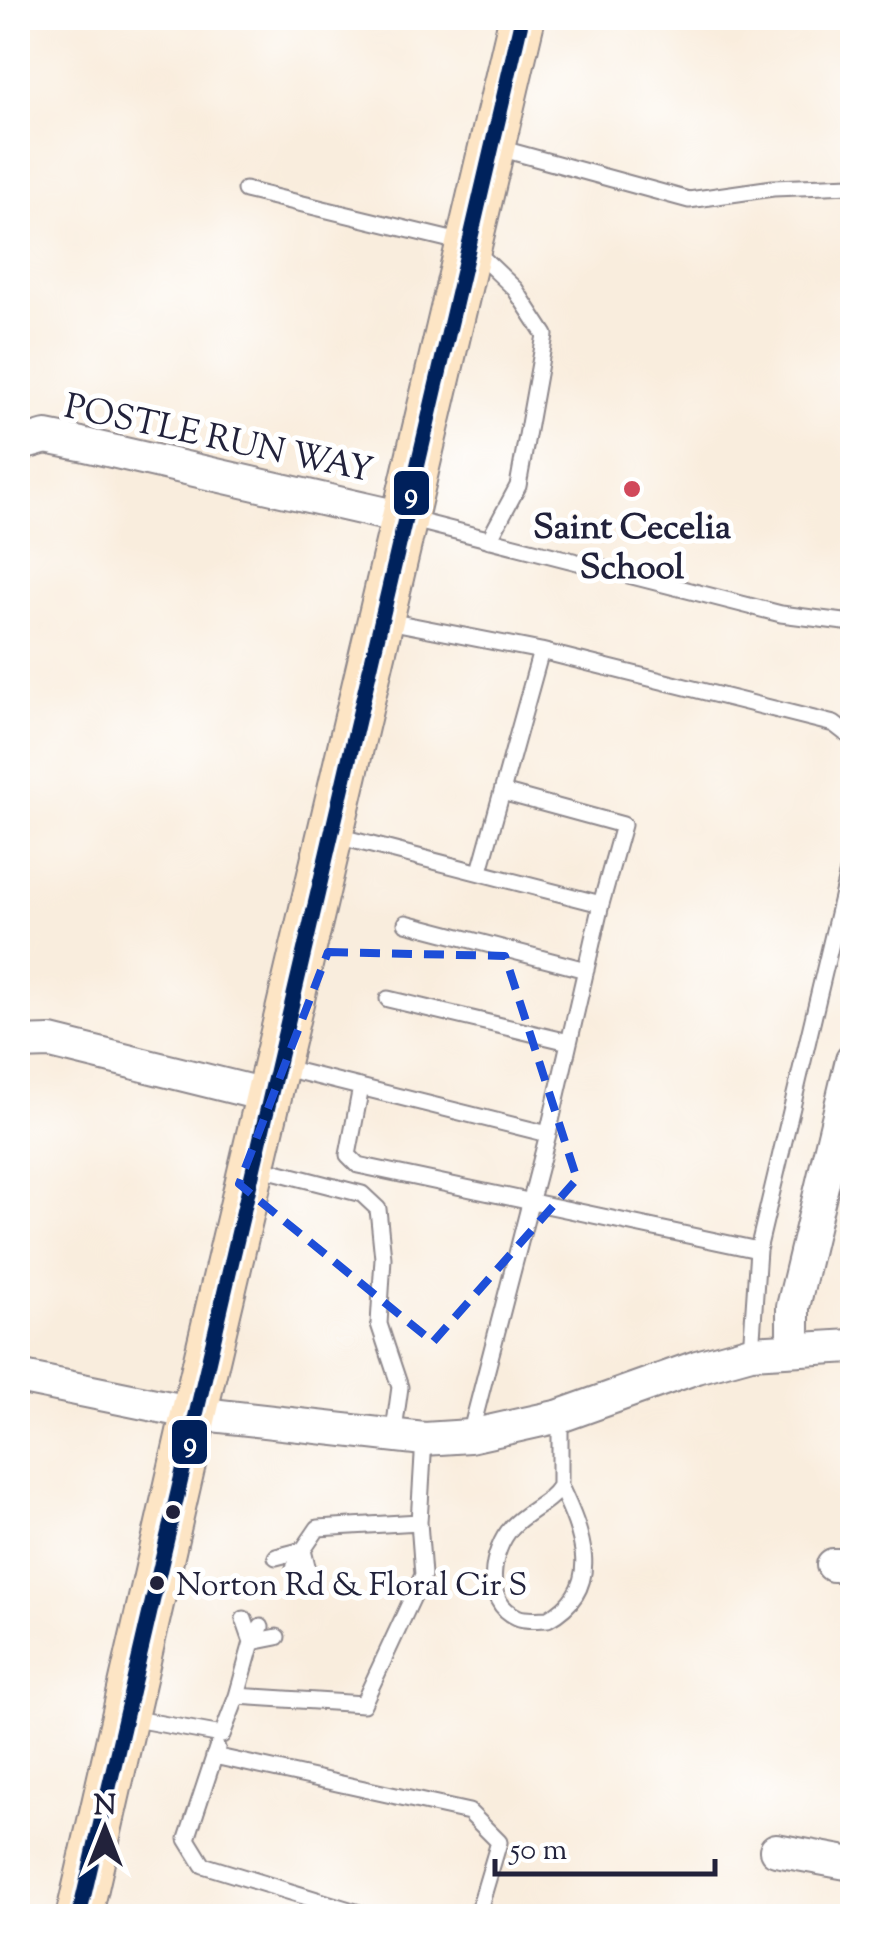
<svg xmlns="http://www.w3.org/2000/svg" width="870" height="1934" font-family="'Sorts Mill Goudy',serif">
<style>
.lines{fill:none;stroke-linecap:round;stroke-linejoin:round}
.lane-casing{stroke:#8e888c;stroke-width:19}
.street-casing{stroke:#8e888c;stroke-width:36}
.secondary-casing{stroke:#8e888c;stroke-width:49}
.lane{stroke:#fff;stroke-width:15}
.street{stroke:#fff;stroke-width:32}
.secondary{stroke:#fde5c5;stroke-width:45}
.bus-1-casing{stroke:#fff;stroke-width:22}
.bus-1{stroke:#00205b;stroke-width:15}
.marked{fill:none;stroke:#1d4ed8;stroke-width:8;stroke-dasharray:20 12;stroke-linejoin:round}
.poi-dot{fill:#d1495b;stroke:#fff;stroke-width:4}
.bus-dot{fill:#22223b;stroke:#fff;stroke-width:4}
.labels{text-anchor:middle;stroke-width:10;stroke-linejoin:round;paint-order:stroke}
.bus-label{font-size:32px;fill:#22223b;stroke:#fff;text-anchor:start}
.street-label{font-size:35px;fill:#22223b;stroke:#fff}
.poi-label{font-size:35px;font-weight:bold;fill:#22223b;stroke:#fff}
.line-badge{stroke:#fff;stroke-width:4}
.badge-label{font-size:28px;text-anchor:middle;font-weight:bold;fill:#fff}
</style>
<rect width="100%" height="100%" fill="#fff"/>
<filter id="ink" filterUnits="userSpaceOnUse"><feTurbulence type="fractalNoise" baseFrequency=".01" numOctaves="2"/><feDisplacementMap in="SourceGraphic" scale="20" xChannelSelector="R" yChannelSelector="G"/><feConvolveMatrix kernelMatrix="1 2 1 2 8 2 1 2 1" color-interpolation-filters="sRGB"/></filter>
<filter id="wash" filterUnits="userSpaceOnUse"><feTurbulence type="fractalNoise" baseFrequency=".0048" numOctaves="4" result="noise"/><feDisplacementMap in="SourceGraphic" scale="40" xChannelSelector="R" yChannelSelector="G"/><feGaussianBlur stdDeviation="2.25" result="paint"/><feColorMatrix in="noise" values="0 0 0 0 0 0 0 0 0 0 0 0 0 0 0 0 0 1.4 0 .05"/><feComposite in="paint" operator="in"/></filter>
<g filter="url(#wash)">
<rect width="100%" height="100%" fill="#f9eddd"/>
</g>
<g filter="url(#ink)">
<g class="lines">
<g class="lane-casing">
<path id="lane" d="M495,147L689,200L773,188L852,185
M245,190L468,244L515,289L545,335L518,486L489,540
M409,519L781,614L852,623
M383,620L541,651L834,724L852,738
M502,792L623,825L601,904
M333,835L601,904L548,1134
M480,871L541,651
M406,923L586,970
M388,999L569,1042
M280,1067L548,1134L470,1435
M361,1087L348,1155L358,1165L758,1250
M257,1167L362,1194L378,1209L383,1258L379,1324L400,1387L393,1438
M751,1352L758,1250L852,855
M560,1416V1486C549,1504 526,1511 512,1527C491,1550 482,1602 517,1617C525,1621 539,1619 548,1619C605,1588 582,1532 560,1486
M276,1557L303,1550L318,1528L419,1522
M294,1568L303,1550L309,1575
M261,1627L252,1642L277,1637
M237,1696L252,1642L244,1619
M129,1718L222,1735L237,1696L363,1704L423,1575L419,1522L424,1439
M217,1748L187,1839L203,1865L369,1916
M214,1756L469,1812L499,1842L477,1916"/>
</g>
<g class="street-casing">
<path id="street" d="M18,445L46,437L81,444L404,518
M18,1043L51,1042L269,1096
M793,1347V1307L852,1060
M18,1377L194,1413L424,1439L470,1436L560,1416L697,1367L751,1352L852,1346
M833,1565H852
M776,1850L852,1864"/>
</g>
<g class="secondary-casing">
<path id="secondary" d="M79,1916L194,1413L522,18"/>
</g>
<use href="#lane" class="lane"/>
<use href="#street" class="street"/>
<use href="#secondary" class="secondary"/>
<g class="bus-1-casing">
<path id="bus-1" d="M79,1916L522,18"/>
</g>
<use href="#bus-1" class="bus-1"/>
</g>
</g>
<path class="marked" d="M328,952L505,956L577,1179L433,1342L239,1184Z"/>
<circle class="poi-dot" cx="632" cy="489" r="10"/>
<g class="bus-dot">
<circle cx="173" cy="1512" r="9"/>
<circle cx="157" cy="1583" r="9"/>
</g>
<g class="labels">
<g class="bus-label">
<text x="176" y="1595">Norton Rd &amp; Floral Cir S</text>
</g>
<g class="street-label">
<text transform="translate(219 437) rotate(12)" y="12">POSTLE RUN WAY</text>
</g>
<g class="poi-label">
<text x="632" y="538">Saint Cecelia<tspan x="632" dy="40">School</tspan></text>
</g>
</g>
<g class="line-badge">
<rect x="392" y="469" width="39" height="48" rx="10" fill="#00205b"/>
<rect x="170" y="1418" width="39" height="48" rx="10" fill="#00205b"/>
</g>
<g class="badge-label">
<text x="411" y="502">9</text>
<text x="190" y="1451">9</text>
</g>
<rect width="870" height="1934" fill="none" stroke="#fff" stroke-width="60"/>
<g transform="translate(105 1829)" stroke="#ffffff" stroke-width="8" paint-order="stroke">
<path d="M0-8L18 38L0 25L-18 38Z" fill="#22223b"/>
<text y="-15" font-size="28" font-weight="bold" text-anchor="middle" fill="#22223b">N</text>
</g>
<path d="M495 1859v15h220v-15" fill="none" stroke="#22223b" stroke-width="5"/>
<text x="510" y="1859" font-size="30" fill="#22223b" stroke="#ffffff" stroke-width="8" paint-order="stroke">50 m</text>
</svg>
